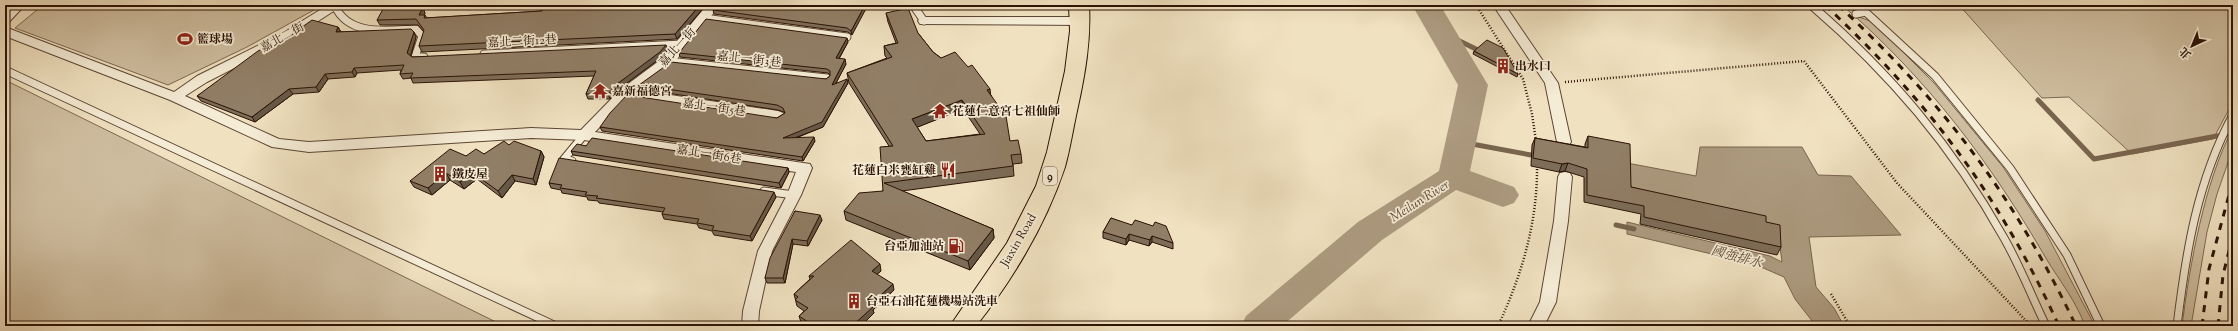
<svg xmlns="http://www.w3.org/2000/svg" width="2238" height="331" font-family="'Sorts Mill Goudy','Noto Serif TC',serif">
<style>
.green{fill:#cfbea0;stroke:#7d6852}
.water{fill:#ad9b80;stroke:#79644e}
.lines{fill:none;stroke-linecap:round;stroke-linejoin:round}
.stream{stroke:#79644e;stroke-width:5}
.river{fill:#ad9b80;fill-rule:evenodd}
.lane-casing{stroke:#5c4633;stroke-width:9}
.street-casing{stroke:#5c4633;stroke-width:2}
.primary-casing{stroke:#2b1204;stroke-width:2}
.path{stroke:#2b1204;stroke-width:2.5;stroke-dasharray:1 2;stroke-linecap:butt}
.lane{stroke:#f5ecd6;stroke-width:7}
.street{fill:#f5ecd6;fill-rule:evenodd}
.primary{fill:#f0e1c0;fill-rule:evenodd}
.rail{stroke:#2b1204;stroke-width:3;stroke-dasharray:7 7;stroke-linecap:butt}
.wall{fill:#7d6c58;stroke:#2b1204;fill-rule:evenodd}
.shaded-wall{fill:#665847;stroke:#2b1204}
.building{fill:#917e66;stroke:#2b1204;fill-rule:evenodd}
.labels{text-anchor:middle;stroke-width:3.5;stroke-linejoin:round;paint-order:stroke}
.shield{fill:#f5ecd6;stroke:#685343;stroke-width:1}
.shield-label{font-size:11px;font-weight:bold;fill:#2b1204}
.street-label{font-size:12px;fill:#2b1204;stroke:#f5ecd6}
.poi-label{font-size:12px;font-weight:bold;fill:#2b1204;stroke:#f5ecd6;text-anchor:start}
.water-label{font-size:13px;font-style:italic;fill:#5f4936;stroke:#f5ecd6}
</style>
<rect width="100%" height="100%" fill="#f0e1c0"/>
<filter id="stains"><feTurbulence type="fractalNoise" baseFrequency=".005" numOctaves="4"/><feColorMatrix values="0 0 0 0 .2 0 0 0 0 .09 0 0 0 0 .02 0 0 0 .5 -.17"/></filter>
<radialGradient id="worn" r=".72"><stop offset=".6" stop-color="#630" stop-opacity="0"/><stop offset="1" stop-color="#630" stop-opacity=".3"/></radialGradient>
<path class="green" d="M43,5H323L247,47L168,85L15,28Z
M1842,5H1853V11L1859,17L1873,22L1934,83L2003,167L2045,231L2095,326H2085C2077,303 2060,281 2047,260C1991,163 1927,78 1842,5Z
M1959,5H2233V102L2213,139L2132,154L2069,97L2042,98Z
M5,80L504,326H5Z
M2233,128V148L2217,194L2207,232L2191,326H2182C2190,264 2204,183 2233,128Z"/>
<path class="water" d="M1700,147H1802L1818,175L1851,176L1901,235L1809,237L1816,287L1834,308L1844,326H1816L1795,299L1784,277L1754,264L1627,234V222L1770,256L1782,262L1778,231L1627,194V163L1696,176Z"/>
<g class="lines">
<path class="stream" d="M1443,33L1478,50
M2038,100L2094,159L2233,133
M1461,142L1531,155
M1616,225L1634,229"/>
<path class="river" d="M1412,5H1440L1488,85L1470,171L1514,187L1519,195L1514,203L1503,207L1456,190L1382,240L1282,326H1241L1246,316L1358,222L1439,171L1458,85Z"/>
<g class="lane-casing">
<path id="lane" d="M844,5L859,7
M913,5L924,21
M1811,5C1890,73 1953,147 2004,238C2020,266 2032,297 2046,326
M1858,5L1935,76L2010,168L2067,255L2101,326
M335,6C349,37 388,30 416,29L422,36L415,57H424
M1856,14L1866,12
M704,18L847,37
M484,54L682,44
M668,61L827,78
M5,70L556,326
M572,161L564,159L584,135
M764,191L794,195
M2177,326C2186,252 2197,181 2233,115"/>
</g>
<g class="street-casing">
<path id="street" d="M12,5H25L9,22L5,23V12Z
M328,5H343L289,40L207,82L185,96L279,139L309,142L531,128L581,130L620,90L663,58L707,5H720L673,64L637,90L778,111L783,113L785,116L783,119L778,121L628,98L595,132L810,164L812,168L801,195L772,251L759,311L758,326H742L743,311L758,251L787,195L796,172L584,140L531,138L309,152L272,147L170,100L5,36V27L174,92L197,76L281,34Z
M1493,5H1505L1558,83L1571,142L1569,145H1559L1557,142L1545,83Z
M924,17H1081L1087,21L1081,25L920,24L918,21L920,18Z
M1565,172L1570,173L1572,177L1568,221L1556,302L1544,326H1528L1540,302L1554,221L1558,177L1560,173Z"/>
</g>
<g class="primary-casing">
<path id="primary" d="M1069,5H1089C1091,41 1085,75 1077,111C1073,129 1070,149 1065,167C1046,224 1013,279 976,326H950L1007,243L1036,186L1047,152L1065,71L1070,31Z"/>
</g>
<path class="path" d="M1476,5L1523,79L1532,114L1536,141
M1565,82L1804,61L1897,183L2031,326
M1831,294L1850,326
M1498,326C1522,275 1538,221 1537,164"/>
<use href="#lane" class="lane"/>
<use href="#street" class="street"/>
<use href="#primary" class="primary"/>
<path class="rail" d="M1825,5C1930,103 1999,195 2059,326
M1838,5C1944,103 2014,196 2076,326
M2202,326L2209,269L2233,180
M2218,326L2223,275L2233,235"/>
</g>
<path class="wall" d="M604,5H706L677,39L422,52L419,46L424,32L418,25H380L377,20L425,13L424,15H425L427,18L542,11Z
M843,6L860,8L852,35L848,32L714,14L713,10Z
M886,13L918,33L933,52L991,95L1010,141L1021,154L1022,163L1013,164L1014,176L902,191L993,229L994,238L970,270L846,220L844,211L883,191L889,146L849,83L847,73L887,58L885,56L884,46L896,43L888,22ZM963,109L980,134L926,141L917,127Z
M338,27L341,32H414L416,37L411,56L412,57L668,50L662,57L619,89L610,99H588L586,94L594,76L413,83L411,78L403,79L400,74L401,70L357,73L355,77L328,79L319,92L293,94L255,122L201,101L197,96L277,45Z
M848,42L839,59L846,64L836,83H848L823,127L796,138L815,141L803,161L602,131L600,127L777,118L785,113L784,112L778,110L641,89L639,85L826,79L830,76V75L828,73L680,57L679,53Z
M1474,51L1518,74L1517,77L1473,54Z
M1588,136L1631,187L1766,222L1781,247L1777,255L1640,224L1641,214L1584,202V177L1565,171L1559,172L1531,166L1532,145L1535,138L1585,147V144Z
M509,145L541,151L544,157L536,185L515,181L502,198L477,179L464,189L450,180L432,195L414,187L410,181L466,156L484,154Z
M586,146L788,168L789,172L781,188L573,155L571,151Z
M549,183L776,197L752,241L714,235L712,231L699,228L697,224L664,219L662,214L663,212L599,203L598,201L588,200L587,197L562,193L561,190L551,188Z
M795,211L822,220L808,246L793,244L785,283H767L765,278Z
M1111,218L1173,243V249L1152,242L1149,246L1129,240L1126,245L1103,238V232Z
M881,271L877,274L894,290L873,310L874,313L861,326H804L805,325L801,322L799,316L804,311L797,306L794,294L810,279L809,276Z"/>
<path class="shaded-wall" d="M313,5H319L314,7Z
M700,5H706L677,39L675,34Z
M865,5H868L852,35L851,31Z
M423,7L425,13L422,20L419,15Z
M338,27L341,32H336Z
M414,32L416,37L410,57L407,53Z
M847,38L848,42L837,62L836,58Z
M666,45L668,50L662,57L619,89L610,99L608,94L617,84Z
M845,59L846,64L833,89L832,85Z
M354,68L357,73L355,77L352,72Z
M325,74L328,79L319,92L316,87Z
M847,79L848,83L823,127L784,142L783,138Z
M289,89L293,94L255,122L252,117Z
M990,89L991,98L987,90Z
M962,100L963,109L913,129L912,119Z
M814,137L815,141L803,161L802,157Z
M541,151L544,157L536,185L533,179Z
M1568,163L1565,171L1559,172L1562,164Z
M788,168L789,172L781,188L779,183Z
M446,173L450,180L432,195L428,188Z
M473,173L477,179L464,189L460,182Z
M512,175L515,181L502,198L498,191Z
M774,192L776,197L752,241L750,236Z
M820,215L822,220L808,246L807,241Z
M993,229L994,238L970,270L968,261Z
M1129,234V240L1126,245V239Z
M1152,236V242L1149,246L1150,240Z
M792,239L793,244L785,283L783,278Z
M880,264L881,271L874,277L872,271Z
M893,284L894,290L873,310L874,313L861,326H852L870,305Z"/>
<path class="building" d="M604,5H700L675,34L419,46L424,30L416,19L377,20L383,9L423,7L419,15H425L424,18L542,11L543,9Z
M717,5H841L843,6L860,8L862,5H865L851,31L847,28L713,10Z
M908,8L918,33L933,52L941,58L955,52L968,67L972,65L990,89L987,90L1006,116L1010,141L1018,140L1021,154L1011,155L1013,166L884,183L993,229L968,261L844,211L859,193L883,191L880,147L893,146L847,73L892,57L884,46L898,43L886,13ZM962,100L985,134L926,141L912,119Z
M706,19L847,38L836,58L845,59L832,85L847,79L822,122L783,138L814,137L802,157L600,127L610,113L627,95L777,118L785,113L783,108L777,105L639,85L671,62L826,79L830,76V71L827,69L679,53Z
M312,20L338,27L336,32L411,29L414,32L407,53L412,57L666,45L660,52L617,84L608,94H586L596,71L410,78L413,73L400,74L404,65L354,68L352,72L325,74L316,87L289,89L252,117L197,96L258,51L270,45H277Z
M1487,40L1503,48L1518,74L1474,51Z
M1588,136L1630,144L1631,187L1766,216V222L1780,225L1781,247L1644,217V206L1587,195V169L1568,163L1562,164L1533,158L1535,138L1588,148Z
M592,138L788,168L779,183L571,151L577,144L586,146Z
M504,141L509,145L514,141L541,151L533,179L512,175L498,191L473,173L460,182L446,173L428,188L410,181L450,149L466,156L476,149L484,154Z
M559,158L774,192L750,236L712,230L714,226L697,223L699,219L662,214L665,208L596,198L598,196L585,195L587,192L560,188L562,185L549,183Z
M795,211L820,215L807,241L792,239L783,278H765L770,258Z
M1111,218L1132,225L1135,220L1153,226L1155,222L1166,226L1173,243L1152,236L1150,240L1129,234L1126,239L1103,232Z
M851,240L880,264L872,271L893,284L870,305L873,307L852,326H804L808,322L799,316L808,308L795,300L798,297L794,294L814,276H809Z"/>
<defs>
<g id="stadium-bare" transform="scale(1.2)"><path d="M0-5a6.5 5 0 1 0 0 10a6.5 5 0 1 0 0-10ZM-3.5-1.8h7v3.6h-7Z" fill="#8f2418" stroke="#f5ecd6" stroke-width="2.5" paint-order="stroke"/></g>
<g id="building-bare" transform="scale(1.2)"><path d="M-4-6H4V6H1V3H-1V6H-4ZM-2.5-4.3h1.7v1.8h-1.7ZM.8-4.3h1.7v1.8H.8ZM-2.5-1h1.7V.8h-1.7ZM.8-1h1.7V.8H.8Z" fill="#8f2418" stroke="#f5ecd6" stroke-width="2.5" paint-order="stroke"/></g>
<g id="temple-bare" transform="scale(1.2)"><path d="M0-6L5-2H3V0L6.5 2.5H4V6H1.5V3h-3V6H-4V2.5H-6.5L-3 0V-2H-5Z" fill="#8f2418" stroke="#f5ecd6" stroke-width="2.5" paint-order="stroke"/></g>
<g id="restaurant-bare" transform="scale(1.2)"><path d="M-5-6h1v4h1v-4h1v4h1v-4h1v5L-1.5 .5V6h-2V.5L-5-1ZM5-6V6H3V1.5H1.5Q1.5-4 5-6Z" fill="#8f2418" stroke="#f5ecd6" stroke-width="2.5" paint-order="stroke"/></g>
<g id="fuel-bare" transform="scale(1.2)"><path d="M-5.5-6h7V0h2V4h1.3V-2.5L3-4.5l.8-.8L6-3V5H2.5V1h-1V6h-7ZM-4.2-4.7v3.2H.2V-4.7Z" fill="#8f2418" stroke="#f5ecd6" stroke-width="2.5" paint-order="stroke"/></g>
</defs>
<g fill-rule="evenodd">
<use href="#stadium-bare" x="185" y="39"/>
<use href="#building-bare" x="1503" y="66"/>
<use href="#temple-bare" x="600" y="91"/>
<use href="#temple-bare" x="940" y="111"/>
<use href="#restaurant-bare" x="948" y="170"/>
<use href="#building-bare" x="440" y="174"/>
<use href="#fuel-bare" x="956" y="246"/>
<use href="#building-bare" x="854" y="301"/>
</g>
<g class="labels">
<rect class="shield" x="1043" y="167" width="14" height="18" rx="3"/>
<g class="shield-label">
<text x="1050" y="180">9</text>
</g>
<g class="street-label">
<text transform="translate(282 37) rotate(-29)" y="4">嘉北二街</text>
<text transform="translate(522 41) rotate(-3)" y="4">嘉北二街12巷</text>
<text transform="translate(677 47) rotate(-48)" y="4">嘉北一街</text>
<text transform="translate(749 59) rotate(6)" y="4">嘉北一街3巷</text>
<text transform="translate(714 107) rotate(8)" y="4">嘉北一街5巷</text>
<text transform="translate(709 154) rotate(9)" y="4">嘉北一街6巷</text>
<text transform="translate(1018 240) rotate(-60)" y="4">Jiaxin Road</text>
</g>
<g class="poi-label">
<text x="197" y="43">籃球場</text>
<text x="1515" y="70">出水口</text>
<text x="612" y="95">嘉新福德宮</text>
<text x="952" y="115">花蓮仁意宮七祖仙師</text>
<text x="936" y="174" text-anchor="end">花蓮白米甕缸雞</text>
<text x="452" y="178">鐵皮屋</text>
<text x="944" y="250" text-anchor="end">台亞加油站</text>
<text x="866" y="305">台亞石油花蓮機場站洗車</text>
</g>
<g class="water-label">
<text transform="translate(1419 200) rotate(-32)" y="5">Meilun River</text>
<text transform="translate(1737 256) rotate(15)" y="5">國強排水</text>
</g>
</g>
<rect width="2238" height="331" fill="none" stroke="#f0e1c0" stroke-width="20"/>
<rect x="6" y="6" width="2226" height="319" fill="none" stroke="#2b1204" stroke-width="2"/>
<rect x="10" y="10" width="2218" height="311" fill="none" stroke="#2b1204"/>
<g transform="translate(2192 46) rotate(224)" stroke="#f5ecd6" stroke-width="3" paint-order="stroke">
<path d="M0-3L7 15L0 10L-7 15Z" fill="#2b1204"/>
<text y="-6" font-size="11" font-weight="bold" text-anchor="middle" fill="#2b1204">北</text>
</g>
<rect width="100%" height="100%" filter="url(#stains)"/>
<rect width="100%" height="100%" fill="url(#worn)"/>
</svg>
